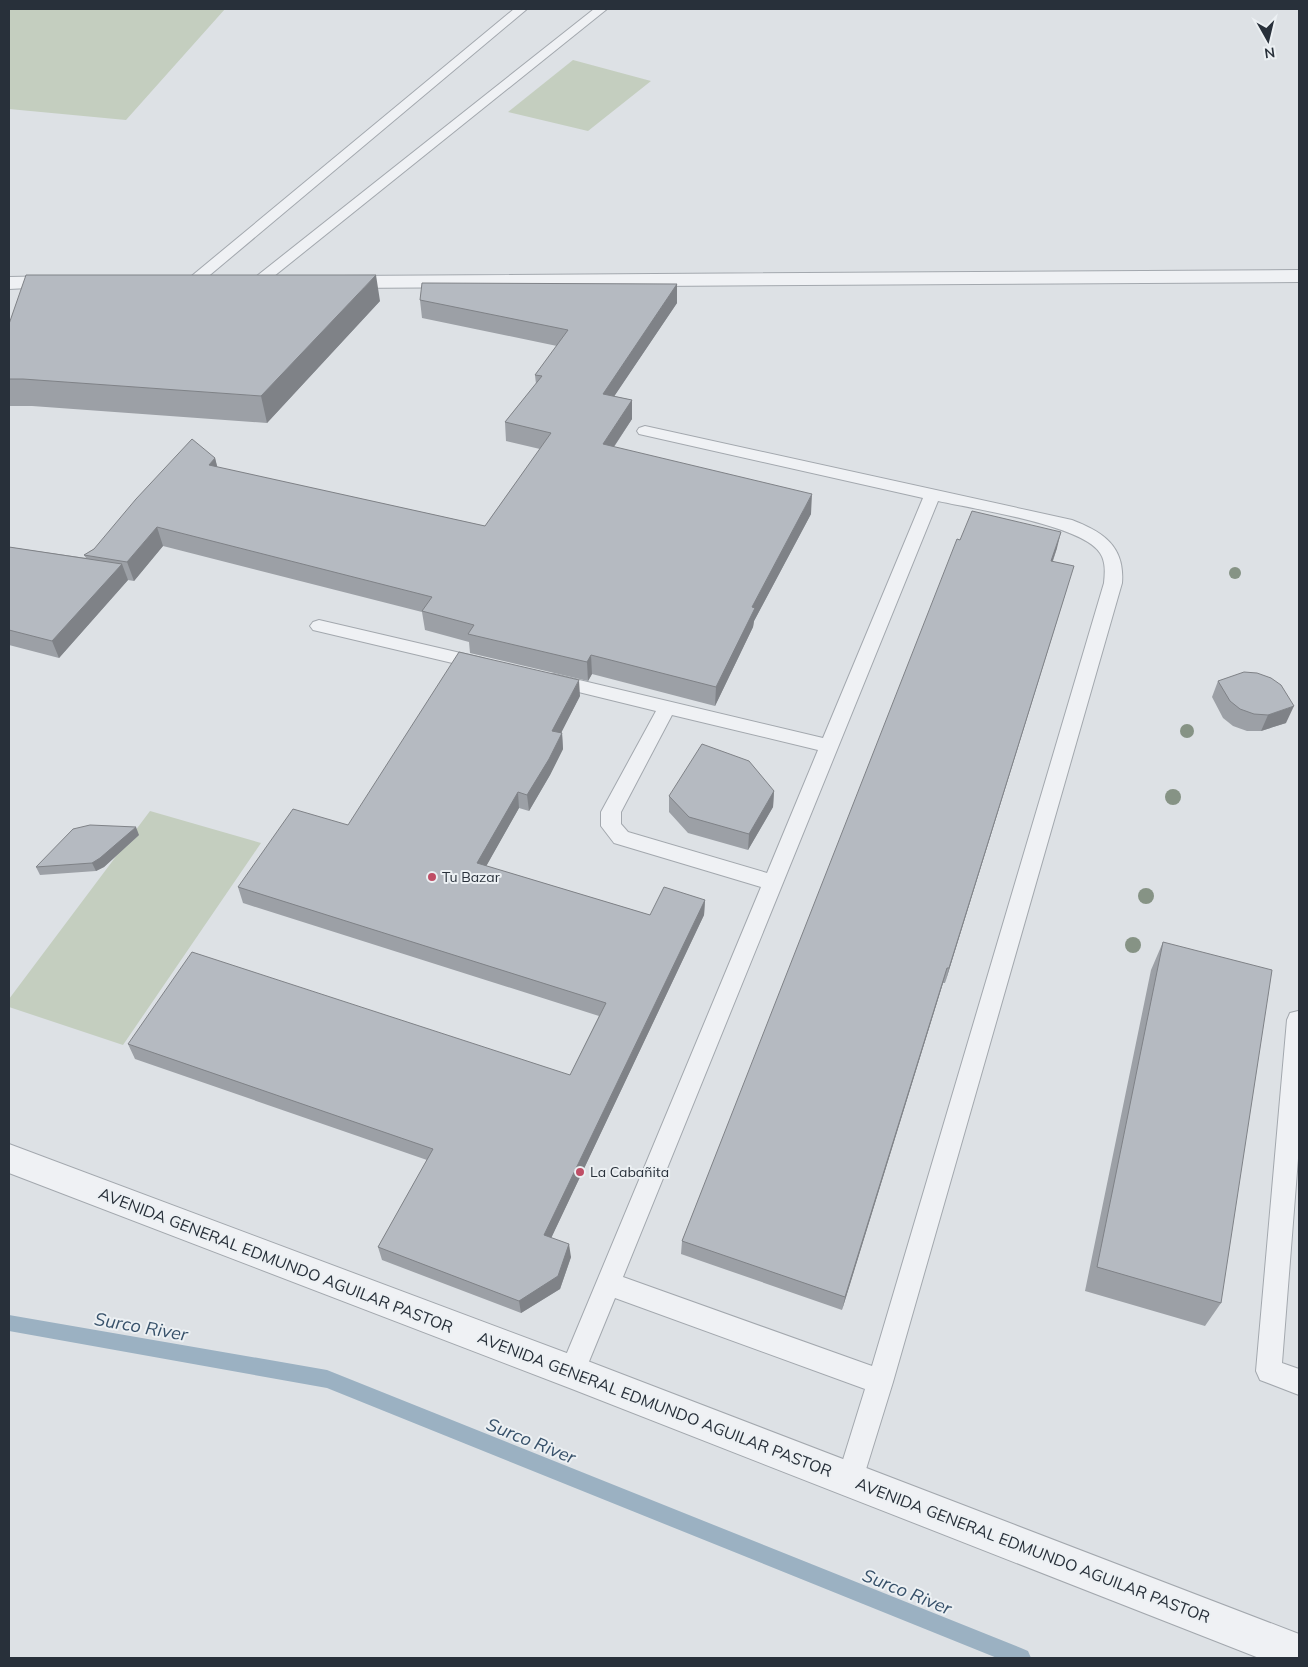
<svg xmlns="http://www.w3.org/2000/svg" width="1308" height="1667" font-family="Mulish,sans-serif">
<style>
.green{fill:#c4cebf}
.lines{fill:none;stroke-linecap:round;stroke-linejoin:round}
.stream{fill:#9bb1c2;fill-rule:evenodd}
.service-casing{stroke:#a3a8ae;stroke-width:2}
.minor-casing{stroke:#a3a8ae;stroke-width:2}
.tertiary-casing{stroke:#a3a8ae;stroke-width:2}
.service{fill:#eff1f4;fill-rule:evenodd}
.minor{fill:#eff1f4;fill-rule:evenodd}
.tertiary{fill:#eff1f4;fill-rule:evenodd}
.tree{fill:#869385}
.wall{fill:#9ca0a6}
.shaded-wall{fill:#7f8287}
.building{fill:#b5bac1;stroke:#7f8287}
.poi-dot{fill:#bf4e66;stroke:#ecf0f3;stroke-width:2}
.labels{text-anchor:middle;stroke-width:4;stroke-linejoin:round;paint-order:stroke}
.poi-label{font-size:14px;fill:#28303a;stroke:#ecf0f3;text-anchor:start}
.near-street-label{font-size:16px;fill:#28303a;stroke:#ecf0f3}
.near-water-label{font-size:18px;font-style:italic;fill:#37516a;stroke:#ecf0f3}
</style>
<rect width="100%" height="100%" fill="#dde1e5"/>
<path class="green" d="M9,9H225L126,120L9,109Z
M573,60L651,81L588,131L508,112Z
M150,811L261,843L123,1045L9,1007V999Z"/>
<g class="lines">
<path class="stream" d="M9,1315L327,1370L1021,1648L1028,1651L1031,1658H997L327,1388L9,1331Z"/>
<g class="service-casing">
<path id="service" d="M514,9H527L198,285H188L186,282L188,279Z
M594,9H607L263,285H253L251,282L253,279Z
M645,426L1072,520C1103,532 1125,546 1122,583L893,1382L863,1479L860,1489L850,1492L840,1489L837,1479L865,1389L615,1298L581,1381L572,1385L563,1381L559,1372L761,887L614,843L601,826V812L656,711L554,686L548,685L545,680L548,675L554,674L823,738L923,498L639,434L637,431L639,428ZM938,501C974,509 1082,525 1100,553C1106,562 1105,573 1104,583L872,1366L623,1277ZM672,715L818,750L767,873L628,832L621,824V812Z
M319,620L482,658L488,660L491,664L488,668L482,670L313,630L310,626L313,622Z
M1298,1011L1299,1146L1282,1363L1299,1369V1395L1260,1380L1256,1371L1287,1020L1290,1013Z"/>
</g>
<g class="minor-casing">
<path id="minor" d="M1299,270V282L341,288L334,286L331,282L334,278L341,276Z
M60,276L67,278L70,282L67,286L9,289V277Z"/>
</g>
<g class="tertiary-casing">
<path id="tertiary" d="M9,1144L572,1355L1299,1634V1658H1259L572,1389L9,1173Z"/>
</g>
<use href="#service" class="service"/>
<use href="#minor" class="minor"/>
<use href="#tertiary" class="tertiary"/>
</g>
<g class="tree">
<circle cx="1235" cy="573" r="6"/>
<circle cx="1187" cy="731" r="7"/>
<circle cx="1173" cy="797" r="8"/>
<circle cx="1146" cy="896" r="8"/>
<circle cx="1133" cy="945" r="8"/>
</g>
<path class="wall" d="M677,284V303L614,396L632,400V419L614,447L811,514L754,621L753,627L715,706L592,674L588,681L470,653L469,642L425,630L422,612L163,546L134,581L128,580L59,658L9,645V547L86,558L84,555L94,549L215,458L217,467L485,526L540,449L506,441L505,422L536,384L535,375L557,346L422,318L420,300Z
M380,301L267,423L32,406H9V324Z
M960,540L1057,548L1053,561L1069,582L945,983H943L842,1310L681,1254L682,1241Z
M1218,681L1286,723L1261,731H1247L1233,726L1223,718L1212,697Z
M580,696L561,732L562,733L563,749L550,775L529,811L519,808L486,866L650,915L705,900L704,915L551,1238L571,1257L560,1289L521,1313L382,1260L378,1247L427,1160L135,1059L128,1044L570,1075L599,1016L243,903L238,887Z
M774,791L773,807L748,850L688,833L669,812V796Z
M139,835L104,867L96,871L40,875L36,867Z
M1163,942L1221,1303L1205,1326L1085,1291L1151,970Z"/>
<path class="shaded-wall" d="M376,275L380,301L267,423L261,396Z
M677,284V303L603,413V394Z
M632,400V419L603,463V444Z
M215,458L220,477L209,465Z
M812,494L811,514L754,621L753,627L715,706L716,687L752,607Z
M157,527L163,546L134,581L127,562Z
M1061,532L1057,548L1047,577L1051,561Z
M122,564L128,580L59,658L52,641Z
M1074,566L1069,582L945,983L949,968Z
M591,655L592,674L588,681L587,662Z
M579,680L580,696L554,747L552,731Z
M1294,706L1286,723L1261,731L1268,715Z
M562,733L563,749L550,775L529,811L527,795Z
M774,791L773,807L748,850L749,834Z
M518,792L519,808L479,879L477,863Z
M136,827L139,835L104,867L96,871L92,863Z
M705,900L704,915L546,1249L544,1235Z
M947,968L943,983L842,1310L845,1297Z
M569,1244L571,1257L560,1289L521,1313L519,1301Z"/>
<path class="building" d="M26,275H376L261,396L23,379H9V324Z
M422,283L677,284L603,394L632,400L603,444L812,494L752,607L755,608L716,687L591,655L587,662L468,634L474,625L422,611L432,597L157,527L127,562L84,555L94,549L136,499L192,439L215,458L209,465L485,526L551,433L505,422L542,376L535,375L568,330L420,300Z
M972,511L1061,532L1051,561L1074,566L949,968H947L845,1297L682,1241L957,539L960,540Z
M9,547L122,564L52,641L9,630Z
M459,652L579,680L552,731L562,733L549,759L527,795L518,792L477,863L650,915L664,887L705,900L544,1235L569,1244L558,1276L519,1301L378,1247L433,1149L128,1044L192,952L570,1075L606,1003L238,887L293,809L348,825Z
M1244,672L1257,673L1271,678L1281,685L1294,706L1268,715L1254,714L1240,709L1230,701L1218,681Z
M702,744L749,761L774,791L749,834L689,817L669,796Z
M90,825L136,827L100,858L92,863L36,867L73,829Z
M1163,942L1272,970L1221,1303L1097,1267Z"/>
<g class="poi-dot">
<circle cx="432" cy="877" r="5"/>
<circle cx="580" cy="1172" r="5"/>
</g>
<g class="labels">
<g class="poi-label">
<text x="442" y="882">Tu Bazar</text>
<text x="590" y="1177">La Cabañita</text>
</g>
<g class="near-street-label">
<text transform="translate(276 1260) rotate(21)" y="6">AVENIDA GENERAL EDMUNDO AGUILAR PASTOR</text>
<text transform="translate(655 1404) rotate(21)" y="6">AVENIDA GENERAL EDMUNDO AGUILAR PASTOR</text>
<text transform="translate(1033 1550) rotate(21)" y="6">AVENIDA GENERAL EDMUNDO AGUILAR PASTOR</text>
</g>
<g class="near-water-label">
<text transform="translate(141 1327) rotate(10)" y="6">Surco River</text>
<text transform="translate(531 1441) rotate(22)" y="6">Surco River</text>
<text transform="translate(907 1592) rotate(22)" y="6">Surco River</text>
</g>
</g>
<rect width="1308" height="1667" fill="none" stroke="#28303a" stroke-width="20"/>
<g transform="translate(1268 40) rotate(172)" stroke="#ecf0f3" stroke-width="4" paint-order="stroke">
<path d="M0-4L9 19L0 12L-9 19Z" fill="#28303a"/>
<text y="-8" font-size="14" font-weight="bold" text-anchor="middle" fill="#28303a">N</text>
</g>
</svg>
